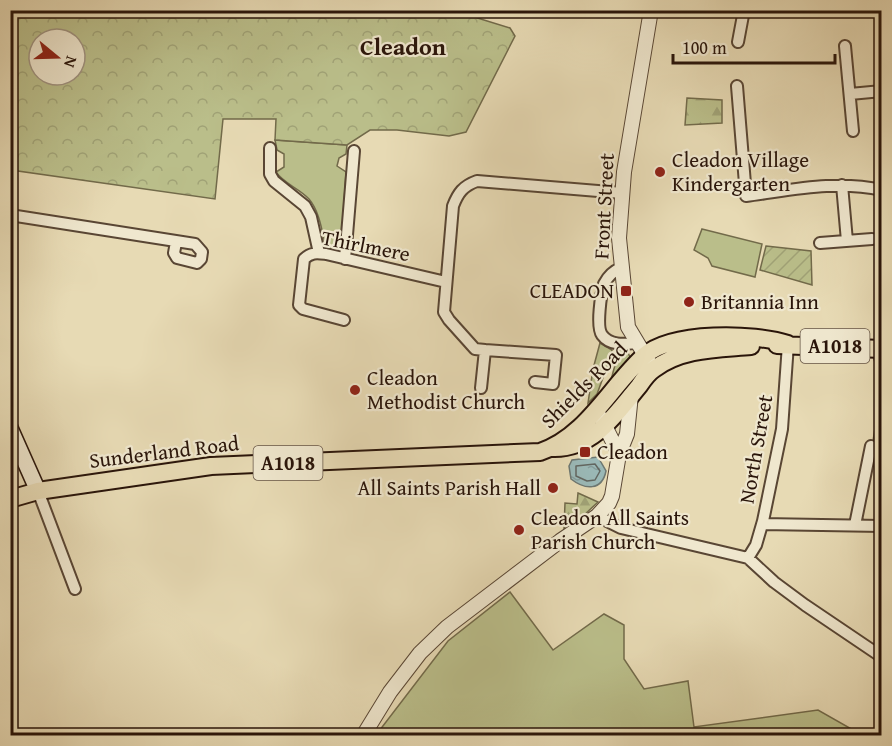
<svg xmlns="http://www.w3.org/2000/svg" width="892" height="746" font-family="'Gentium Book Plus',serif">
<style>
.grass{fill:#babe8a;stroke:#726a4a;stroke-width:1.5}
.forest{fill:url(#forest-firs);stroke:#726a4a;stroke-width:1.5}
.park{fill:url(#park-crowns);stroke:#726a4a;stroke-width:1.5;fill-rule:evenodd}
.garden{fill:url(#garden-furrows);stroke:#726a4a;stroke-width:1.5}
.water{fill:url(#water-ripples);stroke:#6d7771;stroke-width:1.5}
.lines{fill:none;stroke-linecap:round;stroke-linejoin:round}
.shore{stroke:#626660;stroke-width:1.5}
.minor-casing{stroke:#594634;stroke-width:14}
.tertiary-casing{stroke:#594634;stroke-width:16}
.secondary-casing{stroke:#2a150a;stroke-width:18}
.trunk-casing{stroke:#2a150a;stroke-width:20}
.minor{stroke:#efe7ce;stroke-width:10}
.tertiary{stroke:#efe7ce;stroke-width:14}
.secondary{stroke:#efe7ce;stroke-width:15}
.trunk{stroke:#e7dab4;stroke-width:16}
.poi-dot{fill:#8f2418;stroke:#efe7ce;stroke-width:2}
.labels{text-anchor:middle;stroke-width:4.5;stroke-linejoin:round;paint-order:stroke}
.shield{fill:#efe7ce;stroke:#655445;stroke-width:1.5}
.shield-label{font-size:20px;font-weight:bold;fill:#2a150a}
.poi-label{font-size:21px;fill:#2a150a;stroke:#efe7ce;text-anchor:start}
.street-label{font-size:21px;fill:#2a150a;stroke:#efe7ce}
.quarter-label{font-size:24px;font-weight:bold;fill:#2a150a;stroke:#efe7ce}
</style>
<defs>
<pattern id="forest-firs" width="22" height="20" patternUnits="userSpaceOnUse" patternTransform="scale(1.5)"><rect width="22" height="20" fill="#babe8a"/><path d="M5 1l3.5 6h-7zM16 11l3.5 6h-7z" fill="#a0a276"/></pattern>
<pattern id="park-crowns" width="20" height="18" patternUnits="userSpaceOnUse" patternTransform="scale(1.5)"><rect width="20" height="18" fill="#babe8a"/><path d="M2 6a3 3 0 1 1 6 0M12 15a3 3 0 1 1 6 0" fill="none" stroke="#a0a276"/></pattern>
<pattern id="garden-furrows" width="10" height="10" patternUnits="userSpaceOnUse" patternTransform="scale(1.5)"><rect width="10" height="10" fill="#babe8a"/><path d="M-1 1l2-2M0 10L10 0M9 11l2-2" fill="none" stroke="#a0a276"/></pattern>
<pattern id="water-ripples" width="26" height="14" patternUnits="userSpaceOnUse" patternTransform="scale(1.5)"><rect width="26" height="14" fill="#9ab8b6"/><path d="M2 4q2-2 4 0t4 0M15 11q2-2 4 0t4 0" fill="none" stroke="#859d9b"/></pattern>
</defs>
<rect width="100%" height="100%" fill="#e7dab4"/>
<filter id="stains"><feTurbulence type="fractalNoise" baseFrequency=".00333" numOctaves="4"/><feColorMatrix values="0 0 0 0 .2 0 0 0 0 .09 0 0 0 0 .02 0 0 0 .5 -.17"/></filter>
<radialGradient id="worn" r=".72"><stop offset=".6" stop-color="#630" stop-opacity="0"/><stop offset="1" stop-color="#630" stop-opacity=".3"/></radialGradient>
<path class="grass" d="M275,140L347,145L346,154L339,158L337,166L346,172L341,250L326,248C322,232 320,212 309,199C299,188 284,184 276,172L284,167V154L277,150Z
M702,229L762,244L755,277L712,266L708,258L694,250Z
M621,348L626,349L630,357L611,380L619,350Z
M877,416H881V443L873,441Z
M510,592L553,650L604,614L624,625V659L644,689L688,681L694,727L818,710L862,735H376L448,641Z"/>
<path class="forest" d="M687,98L722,100V123L685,125Z
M600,343L612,350L611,356L597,394L588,403L593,369Z
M578,493L598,502L582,517L564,529L565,503L577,504Z"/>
<path class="park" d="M11,10L403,11L471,16L510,28L515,36L466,132L449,136L397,130H370L347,145L275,140L276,119H223L215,199L11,170ZM39,39H75V75H39Z"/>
<path class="garden" d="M766,246L811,251L812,285L760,270Z"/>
<path class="water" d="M598,457L606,471C602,491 585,490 571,479L569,466L572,460Z"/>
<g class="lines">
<path class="shore" d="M595,464L600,471L595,480L587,481L576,476V466Z"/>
<g class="minor-casing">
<path id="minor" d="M738,42L744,10
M845,46L853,131
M737,86L746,196C793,190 835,180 882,190
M850,94L882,91
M270,148V174L274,181L305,206L311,217L319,253
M842,185L847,241
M10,215L195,244L202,252L201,259L197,263L177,258L174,253L176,242
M820,243L872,239
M345,259L354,151
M621,268C613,271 608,276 604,284C601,293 596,327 602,335C610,346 625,344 636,343
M344,320L303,309L299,305L304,259C311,252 317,253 326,254L446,282
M878,349L882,365
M485,350L475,349L449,320L444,312L453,206C458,193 463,186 477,181L622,193
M481,388L485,350L556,355L553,384L535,382
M38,491L75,589
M597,516L621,528L748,558L774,582L805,605L882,657
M762,524L882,526
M855,525L871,446
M748,558L756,545L763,521L782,429L788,344"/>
</g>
<g class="tertiary-casing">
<path id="tertiary" d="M649,362L628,327L619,238L624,172L651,10
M619,454L627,434L631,395
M363,736L390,692L420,653L447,627L560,541L597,516L609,503L612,496L619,454L601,418"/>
</g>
<g class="secondary-casing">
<path id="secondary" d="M10,428L38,491"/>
</g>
<g class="trunk-casing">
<path id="trunk" d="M777,345L882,349
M553,448C593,449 616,414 639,386C643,380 648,373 654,369C682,348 718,349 751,346
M10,499L38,491L211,466L540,452C586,437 610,387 644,356C672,331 754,333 788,344"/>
</g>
<use href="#minor" class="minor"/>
<use href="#tertiary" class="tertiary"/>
<use href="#secondary" class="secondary"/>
<use href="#trunk" class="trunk"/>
</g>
<g class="poi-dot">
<circle cx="660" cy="172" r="6"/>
<rect x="620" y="285" width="12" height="12" rx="3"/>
<circle cx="689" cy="302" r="6"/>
<circle cx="355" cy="390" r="6"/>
<rect x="579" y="446" width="12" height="12" rx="3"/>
<circle cx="553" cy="488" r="6"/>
<circle cx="519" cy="530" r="6"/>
</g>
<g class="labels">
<g class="shield">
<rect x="800.5" y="329" width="69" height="34" rx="4.5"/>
<rect x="253.5" y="446" width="69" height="34" rx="4.5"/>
</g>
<g class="shield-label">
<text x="835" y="353">A1018</text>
<text x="288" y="470">A1018</text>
</g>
<g class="poi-label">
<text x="672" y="167">Cleadon Village<tspan x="672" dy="24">Kindergarten</tspan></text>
<text x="614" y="298" text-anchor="end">CLEADON</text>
<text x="701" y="309">Britannia Inn</text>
<text x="367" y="385">Cleadon<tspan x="367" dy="24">Methodist Church</tspan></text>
<text x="597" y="459">Cleadon</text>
<text x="541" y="495" text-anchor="end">All Saints Parish Hall</text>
<text x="531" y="525">Cleadon All Saints<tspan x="531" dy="24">Parish Church</tspan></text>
</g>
<g class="street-label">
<text transform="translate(604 206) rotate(-87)" y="7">Front Street</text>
<text transform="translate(366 246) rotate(11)" y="7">Thirlmere</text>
<text transform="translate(584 385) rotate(-45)" y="7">Shields Road</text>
<text transform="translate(756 449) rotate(-80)" y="7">North Street</text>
<text transform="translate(164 452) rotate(-7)" y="7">Sunderland Road</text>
</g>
<g class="quarter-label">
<text x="403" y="55">Cleadon</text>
</g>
</g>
<rect width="892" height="746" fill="none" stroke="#e7dab4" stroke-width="36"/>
<rect x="12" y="12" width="868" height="722" fill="none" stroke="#2a150a" stroke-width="3"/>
<rect x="18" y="18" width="856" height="710" fill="none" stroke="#2a150a" stroke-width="1.5"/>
<g transform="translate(57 57) rotate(109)"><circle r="28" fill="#efe7ce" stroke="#a09380" stroke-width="1.5"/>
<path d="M0-4.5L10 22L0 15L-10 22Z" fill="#8f2418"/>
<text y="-9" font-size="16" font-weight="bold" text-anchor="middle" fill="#2a150a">N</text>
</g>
<path d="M673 54v9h162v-9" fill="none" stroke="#2a150a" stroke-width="3"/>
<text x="682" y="54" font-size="18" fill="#2a150a" stroke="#efe7ce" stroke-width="4.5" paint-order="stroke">100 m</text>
<rect width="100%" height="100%" filter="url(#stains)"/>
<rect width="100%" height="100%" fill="url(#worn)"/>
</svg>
